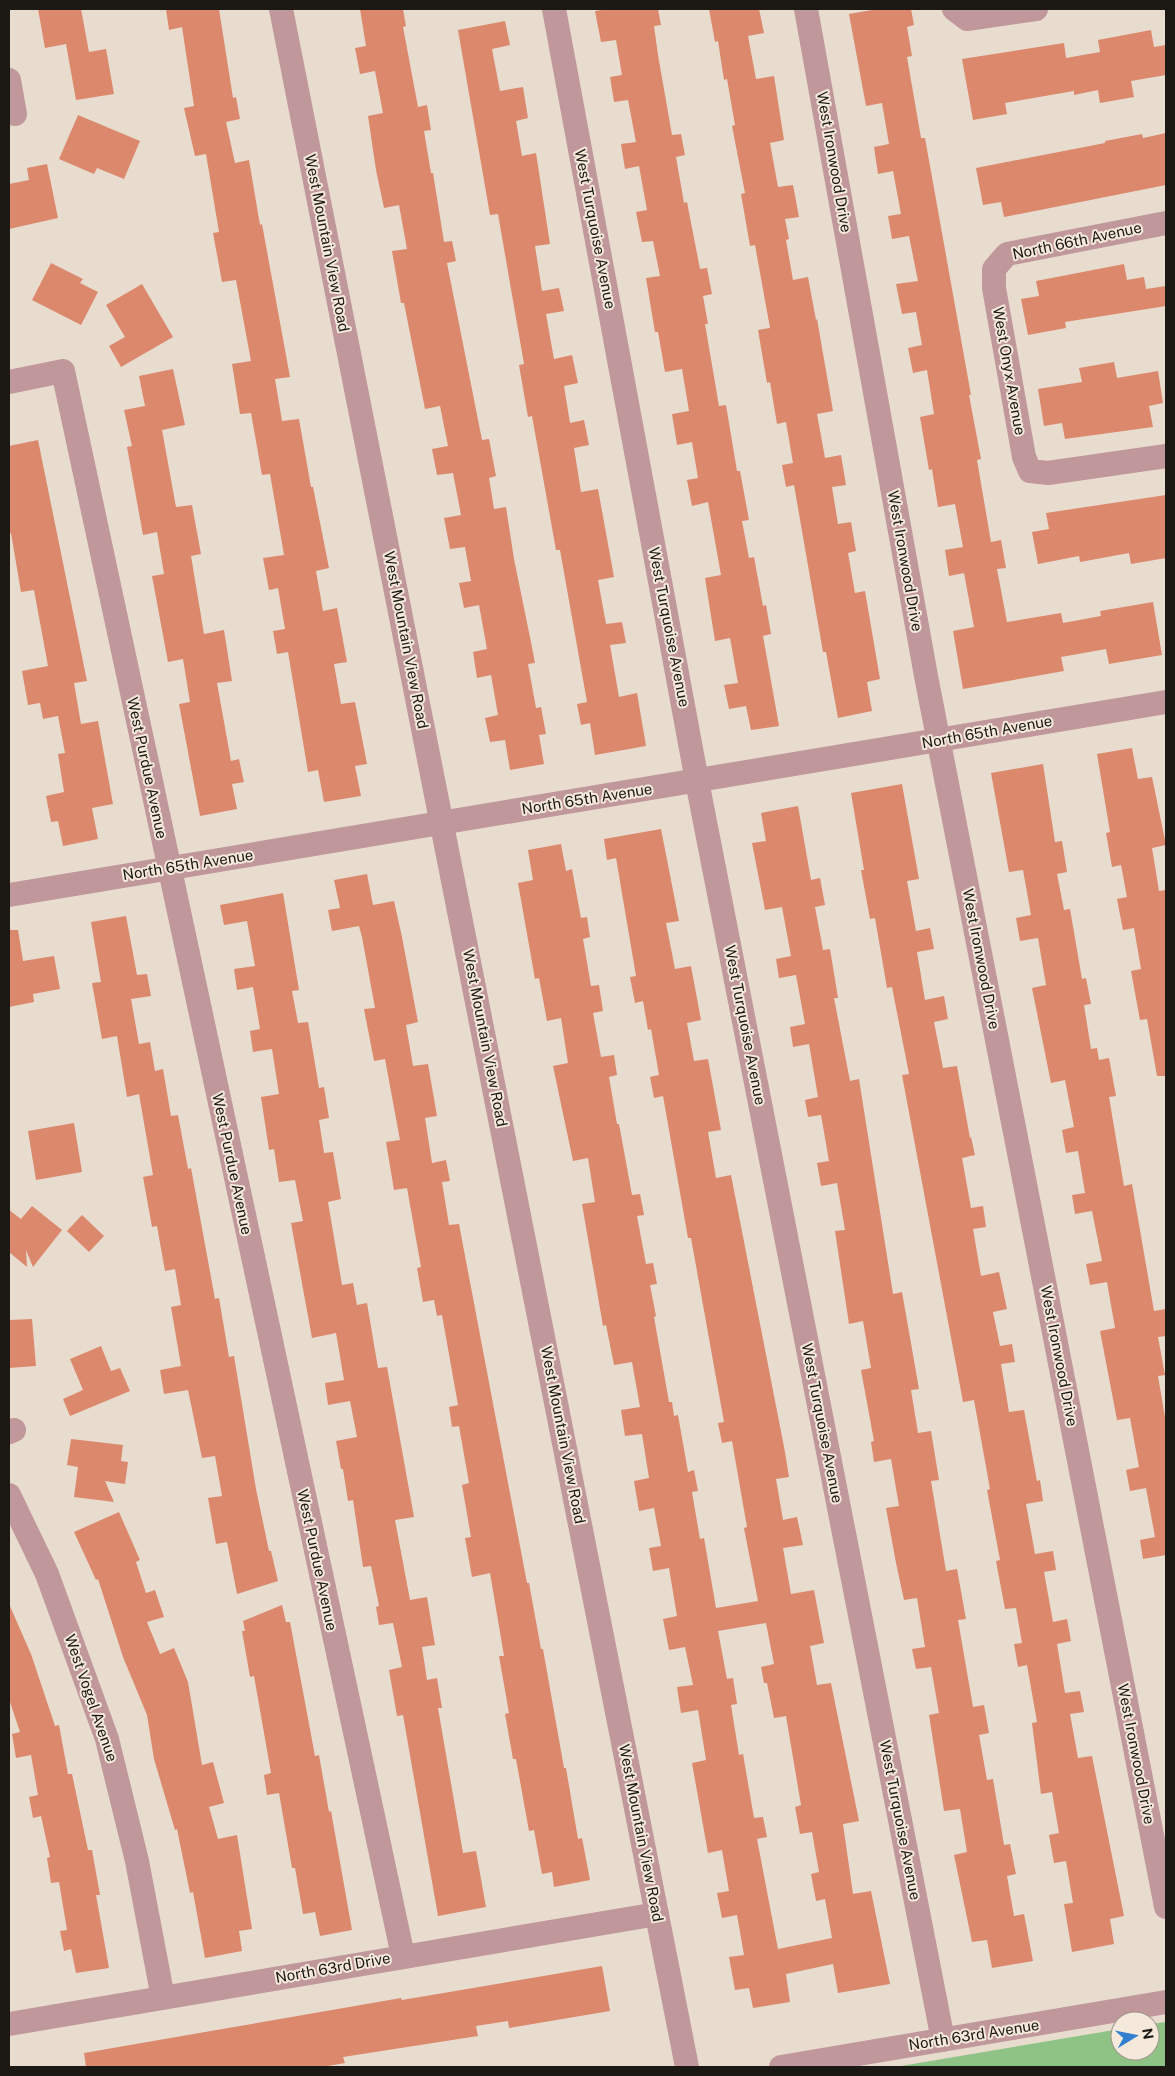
<svg xmlns="http://www.w3.org/2000/svg" width="1175" height="2076" font-family="'Public Sans',sans-serif">
<style>
.green{fill:#8ec385}
.building{fill:#db886c;fill-rule:evenodd}
.lines{fill:none;stroke-linecap:round;stroke-linejoin:round}
.minor{stroke:#c0979a;stroke-width:24}
.labels{text-anchor:middle;stroke-width:4;stroke-linejoin:round;paint-order:stroke}
.street-label{font-size:15px;fill:#1c1813;stroke:#f5e9dc}
</style>
<rect width="100%" height="100%" fill="#e8dccf"/>
<path class="green" d="M1166,2022V2067H895L1120,2029V2051H1150V2024Z"/>
<path class="building" d="M38,9H81L89,52L106,49L114,94L76,100L66,44L45,48Z
M166,9H219L233,98L236,97L240,119L226,122L235,163L249,160L260,225L262,224L290,377L275,379L282,421L299,419L311,487H313L329,568L316,571L323,611L337,608L347,662L334,664L341,704L355,702L367,764L355,766L361,796L324,802L318,770L308,772L288,652L277,654L273,631L285,629L278,588L269,590L263,558L284,555L270,474L262,475L251,413L240,414L232,364L251,361L236,280L222,282L213,233L219,232L206,154L195,156L184,108L194,106L182,27L169,30Z
M360,9H403L406,26L403,27L418,107L427,105L431,130L424,131L431,173H433L444,242L452,241L456,261L447,263L482,440L489,439L496,476L489,478L494,509L506,507L514,559L531,642L535,663L528,664L536,708L541,707L546,734L539,735L544,764L510,770L505,740L490,742L485,718L498,715L491,675L477,678L473,652L487,649L479,605L464,608L459,583L471,581L465,547L450,549L444,518L461,515L453,473L437,475L432,449L448,446L440,406L425,409L404,303H401L392,251L407,249L399,205L384,208L376,170L368,116L383,113L375,71L360,74L355,48L366,46Z
M609,9H658L661,25L654,26L658,55L672,135L681,134L685,155L676,157L684,203L687,202L700,269L707,268L712,294L703,296L708,324H705L719,406L726,405L737,471H740L749,520L742,521L749,558L754,557L763,606L766,605L771,634L763,636L779,726L751,730L746,706L729,709L724,685L738,683L730,638L715,641L705,578L721,575L708,502L692,506L687,480L698,478L692,442L677,445L672,414L689,411L682,369L665,372L658,332H655L646,278L660,276L653,241L642,242L636,212L647,210L639,166L625,169L621,144L636,142L628,100L614,102L610,77L622,75L616,40L601,42L595,11Z
M709,9H759L764,33L748,36L756,79L774,76L784,140L770,143L778,187L793,185L799,217L785,219L789,239L786,240L793,280L808,277L816,320L817,319L833,411L817,414L825,458L841,455L846,485L832,487L838,524L851,522L856,551L848,553L855,593L865,591L880,679L867,682L872,711L838,718L826,652H823L794,485L786,487L782,465L793,463L786,422L777,424L770,382L767,383L758,330L770,328L755,245L750,246L741,194L745,193L732,126L735,125L727,79L724,80L718,41L715,42Z
M878,9H911L914,25L907,27L912,56L907,57L921,138H925L971,395H969L981,459L977,460L991,542L1001,540L1006,568L997,569L1007,622L1061,613L1063,623L1101,616L1100,611L1153,602L1162,655L1109,664L1106,649L1061,657L1064,671L963,689L953,631L974,627L964,573L949,576L945,550L963,547L955,504L938,507L932,469L929,470L920,417L934,414L927,370L913,373L908,348L922,345L916,312L902,314L896,284L918,281L909,236L892,239L888,216L901,214L893,171L878,174L874,147L889,144L882,103L866,106L849,14Z
M505,21L510,45L492,49L500,91L523,87L528,118L516,121L522,156L536,153L550,244L535,246L542,291L559,288L564,311L546,314L554,359L572,355L578,383L564,386L570,423L584,420L589,445L574,448L581,492L598,489L614,577L598,580L606,624L622,622L626,643L610,645L619,697L637,693L646,746L595,755L590,723L581,725L577,704L587,702L560,550H556L532,416L528,417L519,365L524,364L498,214L490,215L458,30Z
M1151,30L1154,47L1166,45V75L1131,81L1134,97L1100,103L1098,90L1074,95V91L1005,103L1007,114L973,120L962,59L1064,43L1066,58L1100,52L1098,40Z
M78,115L140,141L124,179L97,168L94,174L59,159Z
M1166,133V185L1004,217L1001,202L983,205L976,168L1105,143V141L1142,134L1143,138Z
M47,164L58,218L9,229V184L29,180L27,168Z
M51,263L83,279L80,283L98,292L81,325L32,300Z
M1124,264L1127,280L1144,277L1146,289L1166,286V306L1065,322L1066,328L1028,335L1021,299L1039,296L1036,281Z
M142,284L173,337L121,367L109,346L125,337L106,305Z
M1114,362L1117,378L1158,371L1163,403L1149,406L1153,427L1065,439L1062,423L1044,426L1038,389L1082,382L1079,368Z
M173,369L185,425L162,430L176,507L192,505L201,554L191,556L204,634L224,630L232,681L217,683L231,761L239,759L244,782L232,784L237,809L200,816L179,704L190,702L183,659L168,662L152,576L164,574L157,532L143,535L127,447L132,446L124,410L145,406L139,376Z
M38,440L87,681L74,683L81,724L98,721L113,804L92,808L98,839L63,846L58,821L51,822L46,796L64,792L58,754L65,753L58,716L43,719L40,703L28,705L22,671L48,666L34,590L21,592L11,533L9,534V446Z
M1166,495V558L1131,564L1129,553L1080,562L1079,556L1038,564L1032,532L1049,529L1046,513Z
M1132,748L1138,779L1152,777L1166,845L1152,848L1159,891L1166,890V1076H1157L1147,1019L1140,1020L1131,971L1141,969L1134,928L1123,930L1117,899L1127,897L1121,865L1112,867L1106,833L1110,832L1097,754Z
M1043,764L1055,842L1062,841L1067,872L1057,874L1064,910L1070,909L1082,979L1086,978L1091,1004L1084,1005L1091,1049L1097,1048L1099,1060L1109,1058L1116,1096L1109,1097L1124,1186L1132,1184L1154,1311L1166,1309V1336L1158,1337L1165,1375L1158,1376L1166,1423V1555L1143,1559L1140,1540L1155,1537L1146,1488L1130,1491L1126,1470L1139,1467L1130,1418L1117,1420L1100,1331L1115,1328L1107,1282L1090,1285L1086,1264L1102,1261L1092,1211L1075,1214L1072,1195L1085,1193L1078,1151L1066,1153L1062,1130L1074,1127L1065,1080L1051,1083L1032,988L1046,985L1038,938L1020,941L1016,918L1031,915L1023,870L1009,872L991,773Z
M902,784L919,879L907,881L916,931L930,928L934,949L917,952L925,1000L944,996L948,1019L934,1022L943,1068L957,1066L970,1138L971,1137L975,1155L962,1158L971,1208L983,1206L986,1227L973,1229L981,1276L999,1272L1007,1309L993,1312L1000,1346L1012,1344L1015,1362L1001,1364L1009,1412L1024,1410L1037,1481L1040,1480L1043,1501L1026,1504L1035,1554L1053,1551L1056,1570L1044,1572L1053,1622L1067,1619L1071,1641L1057,1644L1065,1693L1080,1691L1084,1712L1070,1714L1078,1758L1092,1756L1124,1916L1110,1919L1114,1944L1072,1952L1064,1904L1073,1903L1066,1861L1054,1863L1049,1835L1059,1833L1052,1792L1041,1794L1032,1723L1037,1722L1027,1665L1018,1667L1014,1644L1022,1643L1016,1608L1005,1609L996,1561L1000,1560L987,1490L990,1489L974,1400L963,1402L902,1075L909,1074L892,987L887,988L875,918L870,919L861,870H864L851,793Z
M798,806L811,880L820,878L825,905L815,907L823,950L830,949L838,998H834L850,1081L859,1079L893,1294L902,1292L919,1389L911,1390L918,1433L931,1431L939,1480L931,1481L946,1571L957,1569L966,1619L958,1620L973,1707L984,1705L989,1733L979,1735L987,1780L993,1779L1004,1845L1010,1844L1016,1874L1007,1876L1014,1916L1024,1914L1033,1961L992,1968L987,1940L972,1942L954,1855L967,1852L960,1809L944,1811L929,1715L939,1713L931,1667L916,1669L912,1649L925,1647L917,1598L904,1600L896,1563L886,1508L899,1506L891,1459L874,1462L871,1442L874,1441L861,1370L871,1368L863,1321L849,1324L835,1231L845,1230L837,1183L821,1186L817,1163L829,1161L821,1115L808,1117L805,1100L818,1097L809,1044L793,1047L790,1027L805,1024L796,975L779,978L776,959L791,956L782,907L765,910L752,843L766,841L761,813Z
M661,829L679,921L666,923L675,969L691,966L701,1020L687,1023L694,1061L708,1059L721,1130L708,1132L716,1178L731,1175L785,1452L789,1477L776,1479L783,1520L797,1517L803,1545L783,1548L791,1594L814,1590L824,1643L810,1646L817,1685L831,1683L859,1821L843,1824L853,1894L871,1891L890,1984L838,1993L833,1964L786,1974L790,2002L753,2008L749,1988L735,1990L729,1957L744,1955L737,1915L722,1918L717,1893L729,1891L722,1850L708,1853L692,1763L706,1760L698,1710L681,1713L677,1687L693,1685L685,1647L669,1650L663,1619L677,1616L669,1568L653,1571L649,1548L661,1546L654,1508L639,1511L634,1481L649,1478L642,1434L625,1436L621,1410L640,1407L632,1362L614,1365L606,1325L603,1326L582,1204L595,1202L588,1158L573,1161L553,1066L568,1063L561,1018L547,1021L539,978L535,979L518,883L533,880L528,850L561,844L566,871L572,869L581,918L587,917L590,937L583,939L591,986L599,985L603,1011L593,1013L601,1057L614,1055L617,1075L609,1077L617,1124H619L632,1195L640,1194L644,1215L637,1216L646,1264L653,1263L657,1284L650,1285L656,1316L654,1317L669,1402H672L674,1416L678,1415L688,1472L694,1470L698,1491L692,1492L700,1539L704,1538L716,1608L758,1601L744,1528L747,1527L732,1441L722,1443L718,1423L724,1422L691,1238H688L663,1096L654,1098L650,1077L659,1075L651,1029L648,1030L643,1001L635,1003L630,977L636,976L616,858L607,860L604,839ZM766,1623L774,1664L761,1667L764,1683H767L774,1718L786,1716L801,1805L795,1807L800,1834L812,1832L819,1872L811,1874L816,1901L825,1899L832,1938L778,1949L757,1839L767,1837L763,1817L754,1818L743,1754L739,1755L731,1705L737,1704L733,1678L727,1679L718,1631Z
M367,874L373,905L394,901L402,937L418,1022L406,1025L413,1066L428,1064L437,1116L425,1118L432,1163L446,1160L450,1181L442,1182L449,1225L459,1224L527,1583H529L541,1649H543L564,1768H566L578,1839L582,1838L590,1880L554,1887L552,1872L542,1874L534,1830L529,1831L516,1759H513L505,1714L509,1713L499,1656H504L490,1573L472,1577L465,1538L471,1537L462,1485L469,1483L459,1426L452,1427L449,1407L458,1405L442,1315L437,1316L434,1300L423,1302L417,1268L421,1267L407,1188L394,1190L386,1142L400,1140L385,1059L374,1061L364,1009L375,1008L362,937L359,926L332,931L328,910L340,908L334,880Z
M283,893L299,990L292,991L298,1023L308,1022L319,1088L324,1087L329,1118L319,1120L324,1153L333,1152L341,1199L328,1202L342,1285L353,1283L357,1305L367,1303L378,1368L387,1367L414,1517L395,1520L410,1600L427,1597L435,1645L422,1647L427,1680L437,1678L442,1708H438L463,1853L476,1851L486,1907L438,1916L403,1715L397,1716L389,1670L402,1667L393,1623L379,1625L376,1607L379,1606L371,1566L363,1567L353,1500L348,1501L343,1469H341L336,1441L357,1437L350,1401L328,1405L325,1383L344,1380L336,1333L312,1338L291,1223L303,1221L295,1180L279,1182L274,1149L269,1150L261,1097L279,1094L272,1049L253,1052L250,1031L260,1029L253,987L237,990L234,969L255,966L247,921L224,925L220,905Z
M126,916L137,975L147,974L151,996L131,999L139,1044L150,1042L155,1071L163,1069L171,1116L178,1115L188,1169L191,1168L215,1299L219,1298L229,1357L234,1356L256,1489L269,1551H271L278,1581L237,1594L227,1542L216,1544L208,1498L222,1496L215,1456L202,1458L188,1390L164,1394L160,1370L181,1366L171,1307L181,1305L175,1269L165,1271L157,1226L152,1227L143,1177L153,1175L139,1094L127,1097L117,1036L102,1039L92,983L101,982L91,922Z
M9,930H18L23,961L54,956L60,989L33,994L34,1002L9,1007Z
M74,1123L82,1172L36,1180L28,1131Z
M32,1206L62,1230L33,1267L26,1250L27,1267L9,1252V1210L21,1219Z
M82,1215L104,1236L89,1252L67,1231Z
M32,1319L36,1366L9,1368V1320Z
M101,1346L111,1371L120,1368L130,1391L70,1416L63,1399L83,1390L70,1359Z
M71,1439L123,1445L121,1461L128,1462L125,1484L105,1481L114,1502L74,1497L78,1467L67,1465Z
M119,1512L140,1560L136,1562L146,1593L155,1590L164,1617L147,1622L160,1654L174,1648L188,1682L202,1765L213,1762L224,1803L209,1807L218,1839L237,1835L252,1929L239,1931L242,1951L205,1958L193,1892L190,1893L177,1829L175,1830L154,1759L147,1715L123,1657L98,1579L96,1580L74,1532Z
M9,1604L31,1654L55,1726L59,1725L68,1774H72L88,1850H92L100,1895H96L109,1968L76,1973L71,1949L64,1951L60,1931L67,1930L59,1882L51,1883L47,1858L50,1857L41,1816L33,1818L29,1797L38,1795L31,1755L16,1758L12,1734L20,1732L9,1699Z
M282,1605L286,1622H290L315,1756L319,1755L329,1812L331,1811L352,1930L320,1936L315,1912L303,1914L295,1868H292L279,1793L267,1795L264,1775L271,1773L254,1676L250,1677L242,1631H245L243,1621Z
M602,1966L610,2011L509,2028L508,2021L476,2026L478,2036L343,2057L345,2063L322,2067H86L84,2053L401,1998L402,2000Z"/>
<g class="lines">
<path class="minor" d="M281,9L687,2067
M554,9L697,781L943,2040
M806,9L926,676L1166,1907
M954,9L967,19L1036,9
M9,80L15,114
M1166,223L1007,254L994,269V288L1024,457L1030,471L1048,473L1166,456
M9,382L63,371L403,1956
M9,895L1166,702
M9,1432L14,1430
M9,1495L47,1574L107,1739L137,1861L163,1998
M9,2024L657,1914
M781,2067L1166,2002"/>
</g>
<g class="labels">
<g class="street-label">
<text transform="translate(834 162) rotate(80)" y="5">West Ironwood Drive</text>
<text transform="translate(595 229) rotate(79)" y="5">West Turquoise Avenue</text>
<text transform="translate(1077 241) rotate(-12)" y="5">North 66th Avenue</text>
<text transform="translate(327 243) rotate(79)" y="5">West Mountain View Road</text>
<text transform="translate(1009 371) rotate(80)" y="5">West Onyx Avenue</text>
<text transform="translate(905 561) rotate(80)" y="5">West Ironwood Drive</text>
<text transform="translate(669 627) rotate(79)" y="5">West Turquoise Avenue</text>
<text transform="translate(406 640) rotate(79)" y="5">West Mountain View Road</text>
<text transform="translate(987 732) rotate(-10)" y="5">North 65th Avenue</text>
<text transform="translate(147 768) rotate(78)" y="5">West Purdue Avenue</text>
<text transform="translate(587 799) rotate(-9)" y="5">North 65th Avenue</text>
<text transform="translate(188 865) rotate(-9)" y="5">North 65th Avenue</text>
<text transform="translate(981 959) rotate(79)" y="5">West Ironwood Drive</text>
<text transform="translate(745 1025) rotate(79)" y="5">West Turquoise Avenue</text>
<text transform="translate(485 1038) rotate(79)" y="5">West Mountain View Road</text>
<text transform="translate(232 1164) rotate(78)" y="5">West Purdue Avenue</text>
<text transform="translate(1059 1356) rotate(79)" y="5">West Ironwood Drive</text>
<text transform="translate(822 1423) rotate(79)" y="5">West Turquoise Avenue</text>
<text transform="translate(563 1435) rotate(79)" y="5">West Mountain View Road</text>
<text transform="translate(317 1560) rotate(78)" y="5">West Purdue Avenue</text>
<text transform="translate(91 1698) rotate(71)" y="5">West Vogel Avenue</text>
<text transform="translate(1136 1754) rotate(79)" y="5">West Ironwood Drive</text>
<text transform="translate(900 1820) rotate(79)" y="5">West Turquoise Avenue</text>
<text transform="translate(641 1833) rotate(79)" y="5">West Mountain View Road</text>
<text transform="translate(333 1968) rotate(-10)" y="5">North 63rd Drive</text>
<text transform="translate(974 2035) rotate(-9)" y="5">North 63rd Avenue</text>
</g>
</g>
<rect width="1175" height="2076" fill="none" stroke="#1c1813" stroke-width="20"/>
<g transform="translate(1135 2036) rotate(80)"><circle r="24" fill="#f5e9dc" stroke="#9e958c"/>
<path d="M0-4L9 19L0 12L-9 19Z" fill="#327ecf"/>
<text y="-8" font-size="14" font-weight="bold" text-anchor="middle" fill="#1c1813">N</text>
</g>
</svg>
